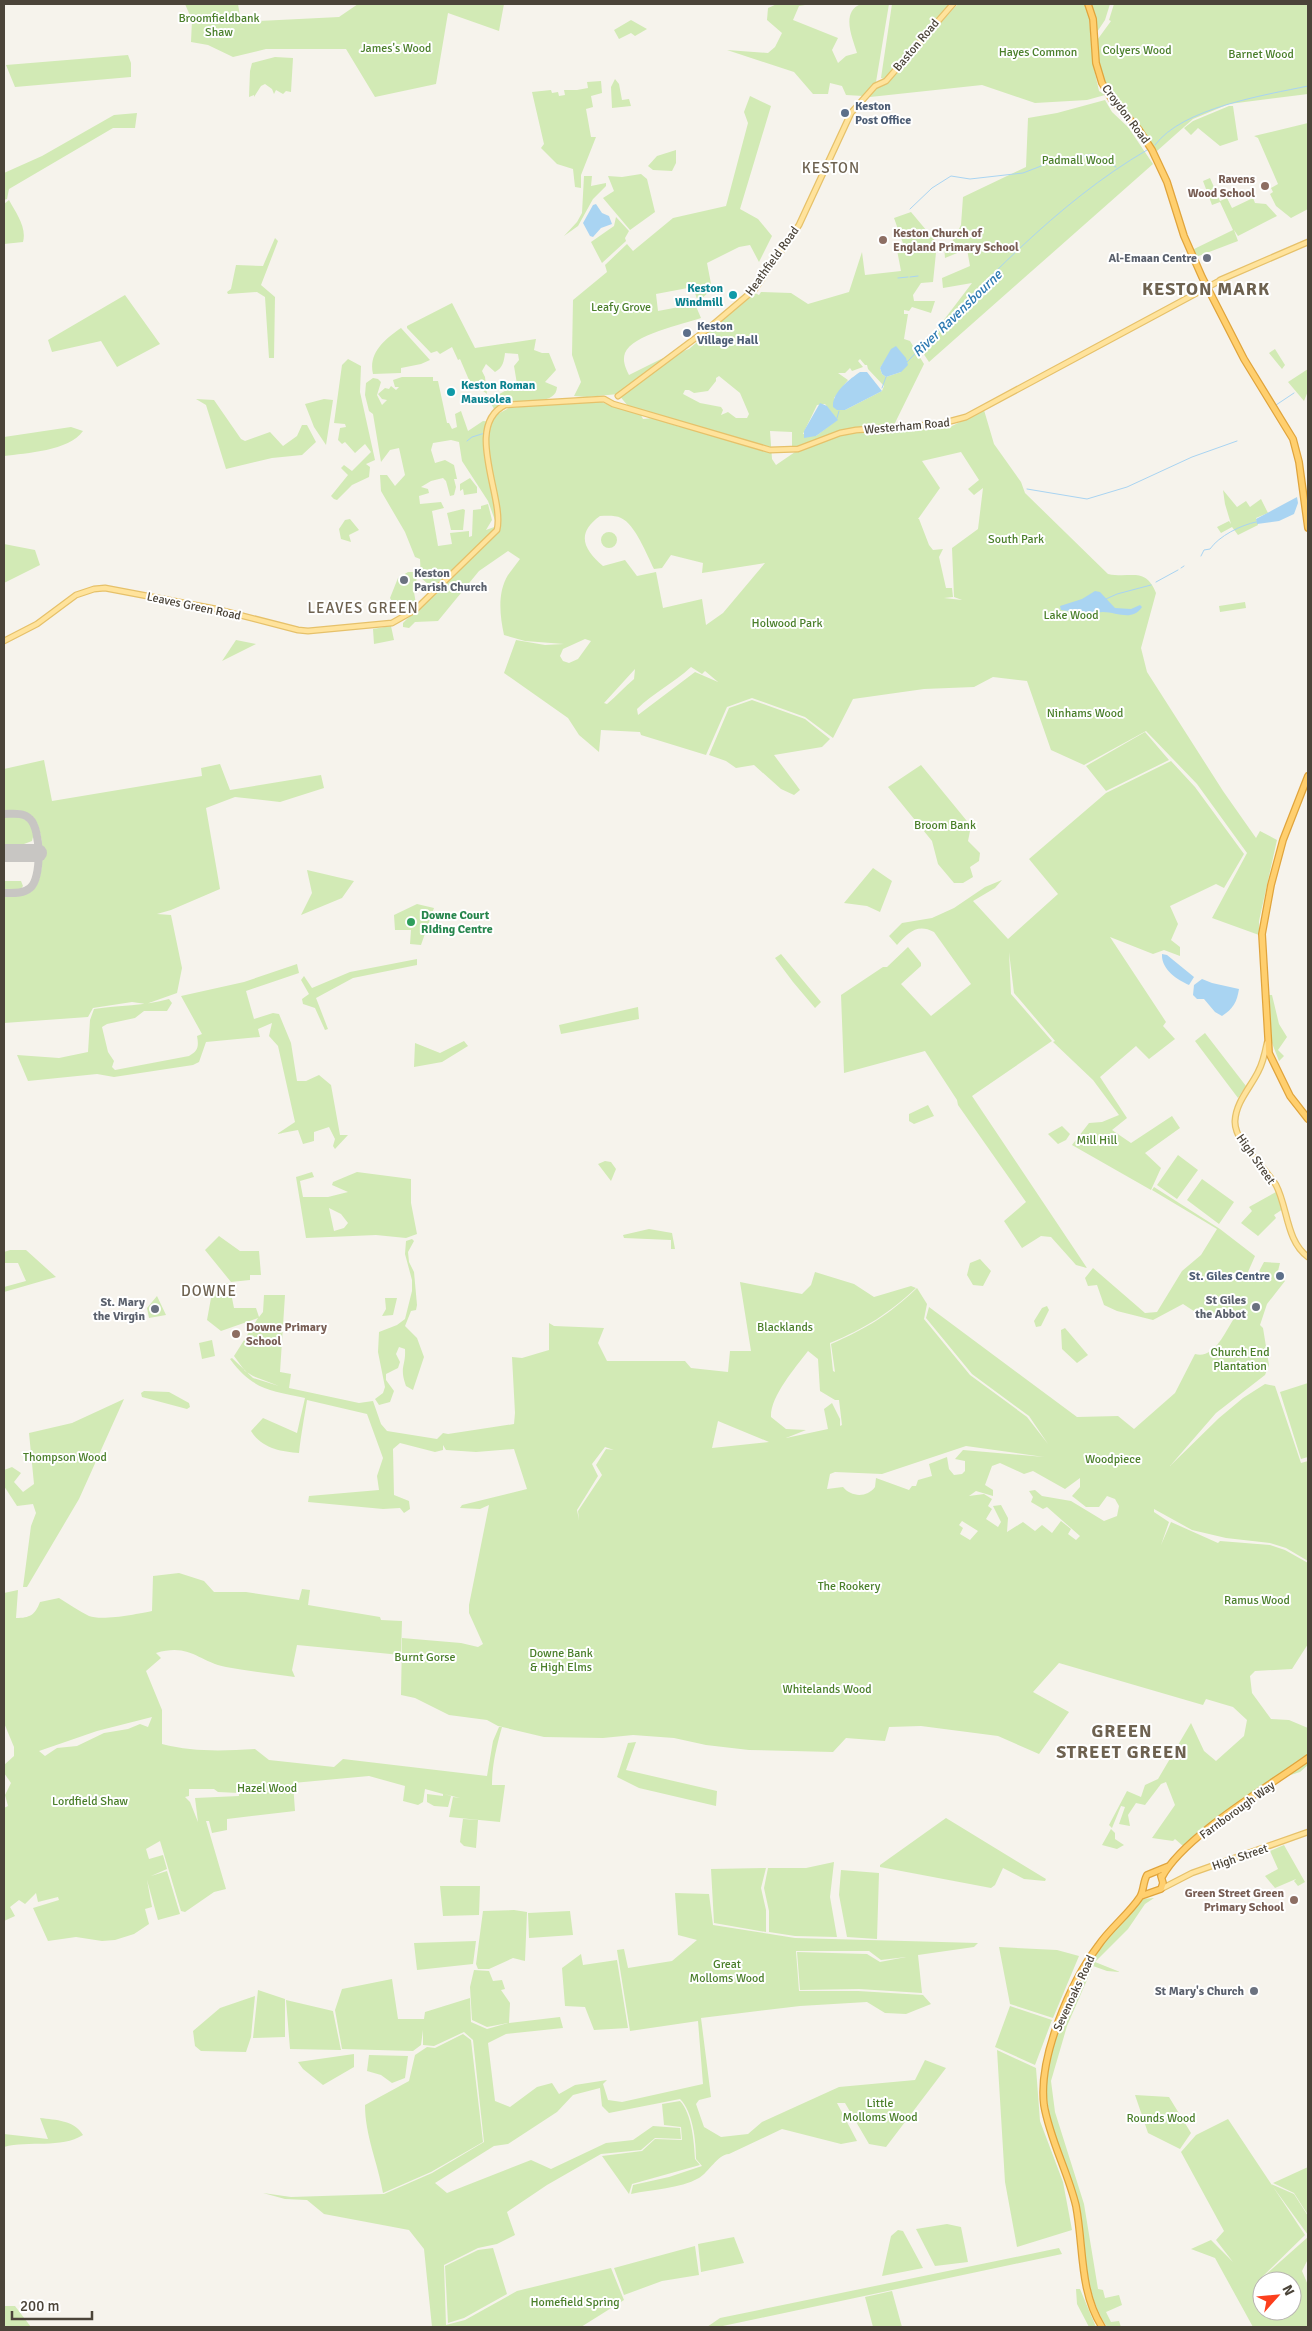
<svg xmlns="http://www.w3.org/2000/svg" width="1312" height="2331" font-family="Signika,sans-serif">
<style>
.green{fill:#d2eab5;fill-rule:evenodd}
.water{fill:#a9d4f2}
.lines{fill:none;stroke-linecap:round;stroke-linejoin:round}
.stream{stroke:#a9d4f2;stroke-width:1}
.taxiway{stroke:#c8c6c3;stroke-width:8}
.runway{stroke:#c8c6c3;stroke-width:18}
.major-casing{stroke:#e6c16a;stroke-width:7}
.highway-casing{stroke:#e0a43c;stroke-width:8}
.major{stroke:#ffe39c;stroke-width:4.5}
.highway{stroke:#ffcf6e;stroke-width:5.5}
.service-dot{fill:#5c6f8a;stroke:#fff;stroke-width:2}
.education-dot{fill:#8d6e63;stroke:#fff;stroke-width:2}
.worship-dot{fill:#6b7280;stroke:#fff;stroke-width:2}
.culture-dot{fill:#0f9aa8;stroke:#fff;stroke-width:2}
.leisure-dot{fill:#2e9e5b;stroke:#fff;stroke-width:2}
.labels{text-anchor:middle;stroke-width:4;stroke-linejoin:round;paint-order:stroke}
.park-label{font-size:12px;fill:#4a7f2a;stroke:#fff}
.street-label{font-size:12px;fill:#4b4439;stroke:#fff}
.service-label{font-size:12px;font-weight:bold;fill:#4e5e75;stroke:#fff;text-anchor:start}
.education-label{font-size:12px;font-weight:bold;fill:#785e54;stroke:#fff;text-anchor:end}
.worship-label{font-size:12px;font-weight:bold;fill:#5b616d;stroke:#fff;text-anchor:end}
.culture-label{font-size:12px;font-weight:bold;fill:#0d838f;stroke:#fff;text-anchor:end}
.leisure-label{font-size:12px;font-weight:bold;fill:#27864d;stroke:#fff;text-anchor:start}
.water-label{font-size:14px;font-style:italic;fill:#2e7ab2;stroke:#fff}
.quarter-label{font-size:15px;letter-spacing:1px;fill:#6e6250;stroke:#fff}
.district-label{font-size:18px;font-weight:bold;letter-spacing:1px;fill:#6e6250;stroke:#fff}
</style>
<rect width="100%" height="100%" fill="#f6f3ec"/>
<path class="green" d="M185,4H238L241,22L339,17L358,4H504L499,31L448,13L436,84L375,97L346,49H266L233,57L208,45L191,42L192,20Z
M777,4H811L799,6L793,20L838,38L832,50L838,63L846,56L857,53C853,39 840,12 861,4C868,1 881,4 889,4L876,82L863,96L846,95L842,86L830,83L828,94H813L794,72L727,50L768,53L775,47L782,33L767,20L768,8Z
M892,4H951L885,79L881,78Z
M958,4H1085L1089,16L1093,64L1099,91L1105,95L1087,100L1035,103L982,85L870,97L869,94L878,85H882Z
M1089,4H1110L1105,20L1095,35Z
M1114,4H1308V94L1229,104L1193,119L1157,151L1136,121L1105,86L1095,43L1111,21L1109,20Z
M631,20L647,29L635,36L631,33L619,39L614,30Z
M128,55L131,63V77L15,87L6,65Z
M275,57L293,58L291,92L286,91L283,94L276,90L274,94L272,89L265,84L261,86L254,97V95L249,97L250,71L252,63Z
M615,79L619,84L622,100L629,99L631,106L612,108L611,87Z
M601,81L602,93L591,96L593,107L586,109L591,137H596L581,175V188L575,187L573,169L557,164L541,148L544,144L532,92L551,90L552,93L558,92L559,96L565,95L564,90H577L588,88L587,82Z
M750,96L771,106L740,209L758,219L772,236L759,262L750,245L739,247L707,263L712,289L698,302L693,287L656,294L658,311L695,304L701,318C683,324 632,335 625,353C622,361 626,369 629,375L661,359L689,349L755,293L759,295L761,292L791,293L808,304L849,292L862,252L865,275L901,271L897,250L905,249L894,218L911,212L937,243L933,282L921,283L913,295L914,301H935L931,313L912,307L909,311L904,310V314H908L904,339L910,341L924,364L893,427H950L984,410L994,444L1021,482L1025,493L1108,574C1131,579 1145,566 1156,593L1141,648L1147,672L1223,791L1256,838L1260,831L1277,840L1259,921V935L1212,918L1247,853L1197,784L1146,731L1084,765L1051,750L1027,681L993,677L974,687L924,689L853,699L833,738L805,717L752,698L727,707L706,755L641,735L640,732L601,730L599,752L579,735L568,718L504,673L516,640L545,645L564,644L525,641L504,635C500,616 497,593 508,575C512,570 516,564 520,559L508,551L479,571L438,621L415,622L409,628L403,627V623L435,590L421,578L420,559L415,557L405,532L381,491L380,475H387L395,486L405,475L399,448L390,450L381,462L373,414L369,411L365,395L366,383L373,378L378,379L381,382L377,395L382,405L387,400L382,399L378,394L385,388L389,389L391,386L396,390L399,387H395L393,380L402,377H433V381H438L447,423H449L452,429L457,427L455,414L461,411L468,431L483,421L492,422L496,415L509,408L582,401H598L641,415L643,419L653,418L680,427L683,423L628,406L618,394L587,397L574,396L581,382L572,355L573,300L607,272L605,265L627,244L633,251L673,218L726,206L748,123L744,112ZM891,352L901,372L886,377L882,374L880,368ZM860,359L865,365H867L868,369L884,386L882,391L845,410L834,398L848,380L838,373H845L850,368L852,371L863,367L858,361ZM719,376L740,393L749,414L747,418H736L728,412L721,415L723,410L721,407L700,403L683,394L685,390H689L694,393L708,391L716,381V378ZM825,404L837,420L816,436L803,434L817,405ZM770,431L792,432V446L795,452L776,465L772,459ZM451,440L459,442L462,461L488,501L497,526L486,530L492,520L488,504L481,506V509L473,510L472,536L469,537V531L450,533L452,544L438,546L432,511L444,508L441,502L420,504L419,496L429,493L428,489L421,487L431,481L443,478L446,481L450,496L454,495L456,487L454,479H457L454,465L445,460L435,463L431,450L433,443ZM961,452L979,480L968,489L974,495L983,488L978,529L952,548L954,597L962,600L944,598L953,597L952,588H946L939,557L943,549L933,550L929,545L919,519H918L940,488L922,461ZM600,516C606,516 615,515 621,518C635,524 647,555 654,569L662,568L671,555L703,563L702,573L765,563L723,613L706,625L702,599L663,608L656,572L637,576L625,560L603,566C583,549 576,533 600,516ZM585,639L591,641L578,659L569,663L563,661L560,656L563,649ZM691,667L702,674L705,671L718,682L695,672L638,715L637,709C653,693 674,683 691,667ZM635,669L634,679C624,687 617,696 607,704L604,703Z
M1105,100L1112,112L1128,127L1153,164L929,362L921,350L972,283L943,288L942,278L970,266L967,249L945,258L944,245L951,244L961,225L963,197L1026,167L1028,118L1057,113Z
M1229,106H1233L1238,140L1220,146L1198,128L1191,135L1184,128L1193,121Z
M137,113L135,128H113L9,189L7,199L4,200V173L42,156L114,115Z
M1308,123V209L1291,218L1276,206L1270,194L1273,192L1271,188L1278,184L1258,138L1254,136Z
M676,150V163L672,171L653,170L648,166L657,156Z
M641,174L647,179L655,212L630,230L603,198L614,191L608,176L622,177Z
M584,176H592L591,186L606,183V186L593,199L578,226L564,236L577,222L582,213Z
M1210,178L1220,201L1227,198L1232,208L1253,198L1255,203L1266,204L1277,216L1238,236L1234,230L1238,241L1196,257L1192,250L1233,230L1220,202L1212,205L1203,181Z
M9,200C16,213 27,227 23,242L4,244V204Z
M616,217L629,231L625,238L626,241L602,263L591,242L614,226Z
M275,238L278,241L261,285L275,297L274,358H269L265,297L257,292L228,294L227,292L231,289L236,265L263,266Z
M125,295L160,344L117,367L101,341L52,352L48,340Z
M452,303L475,348L536,339L534,350L542,353H549L556,370L545,382L557,387C556,410 511,394 494,409L489,400L517,384L514,366L519,360L518,354L505,353C504,361 503,368 495,372L486,364L482,371L485,377L487,394L469,380L460,359L458,360L452,347L440,354L437,351L431,353L407,328V326Z
M401,328L430,360L421,364L401,368V373L373,374C368,353 385,339 401,328Z
M1275,349L1285,365L1282,369L1269,353Z
M348,359L361,366L360,392L375,460L366,464L370,467L369,477L352,485L337,500L334,499L331,496L348,475L341,468L344,465L352,471L371,452L365,444L355,453L345,442L342,444L338,440L340,428L346,427L345,424L334,423L342,365Z
M1308,369V391L1304,401L1288,382Z
M196,399L214,400L241,439L245,441L270,432L283,446L297,436L302,425H307L316,442L302,455L272,458L226,469L206,405Z
M324,399L333,400L326,445L314,427L305,404Z
M71,427L83,431C69,451 26,453 4,456V437Z
M470,478L477,487V493L464,495L463,489L460,491V484Z
M1223,490L1237,507L1246,501L1250,507L1261,499L1268,513L1256,518L1258,525L1238,535L1232,527L1221,533L1217,527L1229,521L1231,524L1225,504Z
M463,509L465,510L463,530H451L447,513Z
M350,519L359,530L349,535L351,542L341,539L339,529L345,520Z
M601 540a8 8 0 1 1 16 0a8 8 0 1 1-16 0Z
M4,544L35,550L40,565L4,583Z
M408,572H418L414,592L416,604L400,616L390,598L398,578Z
M1245,602L1246,608L1220,612L1219,606Z
M391,626L394,640L374,644L373,629Z
M236,640L256,644L222,661Z
M752,700L805,719L830,739L822,747L774,755L800,790L794,795L781,789L754,765L736,768L726,761L709,755L729,708Z
M1145,732L1169,760L1106,791L1086,766Z
M44,760L52,801L202,776L201,768L220,764L230,790L321,775L324,788L280,802L235,797L206,808L220,889L171,910L157,914L171,915L182,968L177,993L146,1004L132,1002L93,1008L88,1017L4,1023V896C14,896 26,897 33,890C46,878 45,829 33,817C25,809 14,810 4,811V769Z
M1171,761L1195,787L1244,854L1224,888L1216,884L1170,906L1178,924L1171,940L1180,947V956L1164,950L1153,954L1110,937L1166,1022L1163,1026L1175,1039L1149,1059L1136,1046L1100,1077L1127,1118L1112,1130L1131,1143L1172,1116L1180,1128L1145,1153L1161,1168L1151,1190L1072,1145L1089,1123L1102,1122L1119,1115L1093,1080L1053,1042L1055,1041L1014,993L1009,952L1011,994L1052,1041L972,1096L1087,1268L1076,1265L1051,1237L1041,1236L1022,1248L1004,1221L1026,1202L958,1105L957,1100L925,1051L844,1073L841,995L883,967H887L908,947L921,963V966L901,984L931,1016L971,984L934,932C917,923 908,933 897,945L889,936L902,923L932,918L954,908L985,887L1002,880L995,888L973,901L1008,939L1058,894L1029,859L1106,793Z
M921,765L971,826L968,841L980,853L979,861L970,867L973,877L963,883H954L938,864L932,841L888,787Z
M4,817C18,816 30,817 34,833L32,841L24,844H4Z
M873,868L892,881L880,912L867,906L844,903Z
M307,870L354,881L342,898L301,915L312,893Z
M4,881H21L23,886L20,890H4Z
M417,904L434,908L421,945L410,944L411,930H395L394,915Z
M781,954L821,1002L815,1008L793,982L775,958Z
M417,959V965L353,978L316,998L328,1029L325,1030L315,1008L303,1004L302,999L309,994L301,980L304,976L312,988L350,972Z
M297,964L299,973L246,991L254,1019L273,1013L279,1014L291,1043L297,1081H306L319,1075L331,1085L340,1135H348L335,1149L333,1146L335,1139L329,1127L314,1132V1141L303,1144L298,1130L277,1134L295,1122L278,1046L269,1036L272,1023L258,1029L260,1037L206,1042L199,1062L193,1065L114,1077L97,1074L28,1081L17,1055L59,1058L88,1052L90,1020L94,1009C119,1005 144,1006 169,999L172,1003L167,1011H144L135,1018L107,1024L102,1027L108,1052L114,1061L112,1067L115,1070L189,1056C198,1051 199,1047 197,1036L202,1034L181,996L244,982Z
M1268,995H1272L1279,1024L1287,1037L1278,1050L1284,1056L1279,1061L1272,1043Z
M638,1007L639,1019L561,1034L559,1025Z
M1205,1033L1246,1086L1238,1098L1195,1041Z
M464,1041L468,1046L442,1062L414,1067L415,1043L440,1053Z
M928,1105L934,1116L914,1124L909,1121V1114Z
M1062,1126L1070,1134L1066,1140L1058,1144L1048,1134Z
M1178,1155L1198,1170L1177,1199L1157,1185Z
M605,1161L611,1162L616,1169L611,1181L598,1164Z
M312,1172L314,1177L300,1181L303,1197H328L348,1192L332,1185L333,1182L357,1172L411,1179V1203L417,1234L406,1238L376,1235L306,1238L296,1177ZM329,1208L341,1214L348,1223L344,1228L334,1231Z
M1202,1179L1234,1202L1219,1224L1187,1200Z
M1154,1187L1220,1229L1255,1256L1248,1272L1256,1277L1264,1262L1280,1263L1277,1275L1285,1281L1267,1304L1260,1325L1263,1328L1269,1365L1265,1375L1216,1413L1170,1466L1219,1418L1243,1398L1265,1384L1275,1386L1301,1463L1308,1461V1561L1286,1548L1270,1543L1226,1538L1192,1530L1154,1509V1506V1512L1169,1522L1161,1545L1171,1522L1218,1543L1220,1541L1270,1545L1285,1550L1308,1563V1644L1292,1669L1255,1671L1250,1676L1252,1693L1271,1719L1289,1720L1308,1728V1765L1300,1772L1263,1784L1183,1846L1175,1839L1173,1841L1152,1838L1175,1805L1166,1782L1161,1784L1145,1805L1136,1803L1128,1815L1130,1826L1119,1824L1125,1807L1121,1806L1112,1828L1109,1825L1127,1791L1141,1797L1145,1785L1158,1779L1191,1723L1204,1751L1216,1761L1244,1736L1247,1720L1233,1707L1206,1699L1203,1705L1059,1663L1033,1692L1069,1712L1039,1754L998,1736L921,1726L889,1727L885,1741L846,1738L833,1752L749,1750L706,1745L674,1738L633,1735L603,1738L544,1737L498,1726L487,1720L449,1715L415,1698L401,1695L402,1638L461,1643L478,1647L483,1644L469,1613V1605L489,1505L480,1509L460,1508L462,1505L527,1489L514,1449L476,1452L446,1450L443,1445V1450L435,1452L400,1443L393,1449L394,1495L409,1501L410,1509L404,1513L400,1508L383,1509L308,1502L309,1496L379,1490L377,1476L383,1458L367,1414L307,1400C304,1419 301,1435 299,1453C281,1452 261,1448 251,1431L263,1418L297,1433L305,1398C269,1390 253,1390 230,1359L232,1358L253,1378L279,1386L253,1376L245,1371L234,1356L258,1318L221,1331L207,1320L213,1287L229,1283L234,1308H256L259,1317L263,1312L264,1295H285L280,1372L291,1374L289,1388L359,1403L373,1401L381,1424L387,1431L437,1439L443,1433L448,1434L514,1424L515,1413L512,1357L522,1358L549,1350V1323L554,1326L604,1328L598,1343L607,1361H685L691,1368L728,1372L730,1351H751L740,1282L802,1294L811,1285L815,1272L854,1284L874,1297L911,1286L916,1288C888,1314 866,1328 830,1343L833,1371L835,1372L831,1344C866,1329 890,1314 917,1288L927,1304L924,1319L970,1375L1027,1417L1048,1444L1029,1416L972,1374L926,1318L929,1307L1077,1417L1118,1416L1134,1429L1175,1393L1195,1354C1214,1359 1224,1334 1233,1320L1203,1317L1183,1304L1153,1320L1117,1311L1104,1305L1097,1285L1088,1286L1085,1278L1093,1268L1145,1313L1157,1312L1182,1271L1201,1255L1217,1229L1152,1190ZM808,1351L818,1359L820,1391L835,1400H839L842,1425L840,1426V1419L832,1403L824,1409L828,1429L786,1438L806,1430L786,1429L771,1417C770,1397 795,1368 808,1351ZM718,1421L769,1442L712,1448ZM966,1446L1044,1457L963,1450L955,1459L965,1461V1471L962,1474L954,1475L949,1469L947,1457L929,1464L932,1476L918,1480L916,1486H912L909,1490L876,1478L875,1487C867,1498 851,1497 843,1487L827,1489L830,1474L835,1472L882,1474ZM605,1447L614,1450L606,1449L596,1465L602,1475L578,1511L579,1520L577,1510L598,1476L592,1464ZM1000,1463L1024,1474L1033,1471L1065,1489L1080,1478V1487L1072,1496L1086,1507H1099L1107,1496L1115,1499L1119,1506L1117,1516L1104,1521L1071,1501L1042,1496L1035,1490L1029,1491L1033,1497L1031,1502L1043,1509L1047,1507L1080,1536L1076,1540L1068,1534L1071,1529L1061,1521L1052,1533L1042,1525L1035,1531L1023,1522L1007,1532L1008,1518L1001,1505L993,1506L1001,1522L998,1527L986,1519L992,1509L988,1506L992,1499L984,1494L969,1496L976,1491L993,1496V1490L985,1485L992,1466ZM962,1521L978,1531L970,1540L960,1534L963,1528L959,1525Z
M1276,1192L1283,1209L1274,1215L1276,1218L1258,1236L1241,1223L1252,1211L1249,1207Z
M649,1229L672,1233L675,1249H671V1240L624,1238L623,1235Z
M219,1236L240,1251H259L261,1275H250V1280L231,1282L205,1250Z
M412,1239L414,1241L408,1252L409,1262L414,1272L417,1305L416,1310L411,1311L405,1326L417,1338L424,1357L413,1390L406,1386C399,1366 406,1367 405,1349L399,1347L396,1354L400,1362L398,1368L386,1374V1380L394,1391L390,1402L379,1405L375,1399L383,1393L385,1387L378,1352L379,1332L397,1325L405,1319L412,1291V1280L405,1254L406,1241Z
M10,1250H26L56,1277L4,1292V1287L26,1281L18,1263H4V1252Z
M980,1259L991,1271L983,1286L973,1285L967,1275L970,1263Z
M157,1296L166,1315L149,1318L147,1308Z
M385,1298H397L393,1315L382,1316L386,1309Z
M1047,1306L1049,1310L1041,1326L1036,1327L1034,1321L1042,1308Z
M1065,1328L1088,1355L1077,1363L1062,1349L1061,1330Z
M212,1340L215,1356L202,1359L199,1343Z
M1308,1383V1457L1301,1459L1280,1392Z
M144,1391L169,1392L189,1403L190,1407L187,1409L142,1397L141,1393Z
M124,1399L79,1499L27,1587H23L31,1526L36,1513L33,1504L17,1506L4,1486V1470L12,1467L21,1473L14,1482L23,1492L34,1484L29,1433L72,1423Z
M179,1573L204,1581L214,1592H246L299,1600L302,1589L310,1590L308,1605L380,1617L381,1620L402,1621L401,1655L297,1645L292,1670L295,1677C272,1674 248,1671 226,1667C197,1661 190,1643 156,1653L161,1658L146,1671L162,1710V1744C193,1752 222,1751 255,1749L269,1760L334,1767L343,1759L487,1776L493,1741L499,1727H502C496,1748 492,1766 492,1785H505L500,1822L449,1817L453,1797L460,1798V1801V1798L444,1794L451,1796L448,1807L434,1806L427,1802V1794L443,1796V1794L425,1789L423,1802L418,1805L403,1801L405,1786L369,1776L293,1783L295,1811L227,1819V1830L212,1833L209,1821H206L226,1889L214,1892L185,1912L181,1911L160,1841L146,1849L149,1859L163,1855L167,1869L151,1876L167,1871L180,1914L158,1920L147,1880L152,1907L145,1909L149,1924L134,1934L115,1940L102,1941L76,1937L48,1941L33,1908L59,1900L58,1897L38,1902L36,1893L25,1904L19,1900L10,1907L15,1916L4,1921V1808L8,1806L5,1795L11,1783L4,1773V1765L14,1756V1747L4,1723V1593L18,1590L16,1618C30,1618 35,1615 40,1602L59,1598C69,1604 79,1611 89,1616C102,1621 138,1614 152,1611L153,1576ZM152,1717L148,1727L140,1724L128,1729L104,1733L77,1746L57,1748L45,1756L39,1751L97,1731ZM189,1789H214L218,1792L239,1793V1796L195,1798L198,1822L190,1802L185,1797L189,1796Z
M636,1742L626,1770L717,1791L716,1806L639,1788L617,1777L628,1743Z
M946,1818L1046,1879L1045,1881L1024,1879L1003,1868L995,1885L991,1888L880,1867V1865L890,1867L880,1865Z
M463,1819L478,1820L476,1848L464,1846L460,1842Z
M1111,1829L1115,1833V1839L1124,1845L1117,1849L1102,1845Z
M1284,1845L1305,1882L1298,1886L1294,1881L1296,1879L1275,1888L1265,1876L1278,1869L1270,1851Z
M834,1862L830,1897L837,1937L795,1936L769,1932V1911L764,1888L768,1868H806Z
M766,1868L761,1888L766,1910V1932L714,1923L711,1869Z
M841,1870L879,1873L877,1939L847,1937L839,1895Z
M440,1886H480L479,1915L443,1916Z
M675,1893L709,1894L713,1925L795,1938L978,1943L974,1947L918,1955L922,1993L859,1989L800,1990L797,1952L867,1954L880,1962L906,1957L881,1960L869,1951H796L799,1991H858L923,1995L931,2004L906,2014L885,2013L867,2002L800,2006L701,2018L711,2097L699,2100L696,2104L704,2127L721,2137L748,2134L762,2122L839,2087L915,2080L925,2060L946,2068L886,2147L869,2144L845,2103H837L857,2141L841,2144L782,2129L729,2154C717,2155 709,2172 699,2178C679,2189 653,2189 631,2194L633,2185L669,2177L702,2166L696,2159C696,2141 693,2112 680,2099L609,2113L602,2106L600,2088L573,2095L557,2112L508,2144L494,2146L435,2183L447,2193L531,2160L551,2169L606,2143L633,2140L653,2126L680,2128L681,2139L655,2138L641,2150L601,2154L547,2185L507,2212L515,2235L497,2244L478,2248L444,2265L446,2325L465,2320L517,2291L611,2268L624,2300L581,2327H432L424,2249L409,2230L324,2214L307,2200L285,2199L263,2193L291,2197L384,2194L432,2173L484,2142L473,2040L464,2032L434,2046L423,2045V2030L421,2045L413,2051L342,2049L335,2010L342,1989L392,1979L398,2019H424L425,2012L470,1998L471,2022L487,2029L508,2023L487,2027L472,2020L470,1987L474,1970L489,1971L493,1981L502,1980L505,1989L501,1990L510,2003L509,2023L560,2017L563,2028L506,2034L488,2043L495,2101L510,2107L537,2087L552,2083L559,2094L575,2085L607,2080L603,2084L608,2100L622,2102L703,2084L698,2021L630,2031L617,1950L624,1949L628,1968L672,1961L697,1940L678,1935Z
M1154,1898L1145,1904L1128,1929L1095,1962L1120,1972L1107,1971L1093,1966L1067,2026L1051,2081L1055,2112L1084,2204L1098,2289L1103,2290L1105,2298L1119,2295L1122,2305L1106,2312L1111,2322L1119,2321L1121,2327H1107C1083,2291 1086,2248 1078,2207C1070,2170 1051,2136 1047,2098C1041,2049 1077,1976 1107,1938C1118,1925 1131,1912 1142,1899Z
M514,1910L527,1912L525,1961L513,1958L489,1969H478L476,1964L483,1911Z
M570,1911L573,1935L529,1938L528,1913Z
M476,1941L473,1964L417,1970L414,1943Z
M999,1947L1057,1950L1079,1956L1053,2018L1010,2004Z
M581,1954L583,1965L617,1960L628,2028L594,2030L585,2007L565,2006L562,1968Z
M258,1990L285,1999V2037L253,2038Z
M255,1996L251,2037L246,2052L201,2051L195,2046L193,2031L220,2008Z
M286,2000L333,2011L341,2050L290,2049Z
M1010,2006L1052,2020L1035,2065L995,2047Z
M463,2034L471,2040L483,2142L431,2172L383,2193C378,2163 365,2136 365,2105L409,2081L415,2055L427,2047L435,2048Z
M997,2050L1036,2068L1040,2121L1063,2182L1072,2230L1017,2247L1005,2182Z
M354,2054V2067L323,2085L303,2069L298,2062Z
M369,2055L408,2056L405,2078L392,2083L381,2075L367,2071Z
M1135,2095L1169,2097L1191,2133L1180,2149L1148,2133Z
M680,2101C692,2114 694,2142 695,2159L700,2165L632,2184L629,2194L602,2156L642,2151L655,2139L682,2140L681,2127L664,2125L662,2104Z
M40,2118C56,2120 74,2120 83,2135C61,2149 29,2140 4,2147V2134L48,2139Z
M1228,2119L1305,2235L1254,2285L1308,2237V2259L1302,2271L1308,2285V2327H1253L1215,2258L1191,2249L1211,2240L1233,2262L1216,2240L1224,2231L1181,2152L1196,2135ZM1262,2281H1292V2311H1262Z
M1308,2167V2215L1294,2193L1273,2183Z
M1271,2184L1294,2194L1308,2216V2235Z
M947,2224L961,2227L968,2262L935,2266L916,2229Z
M898,2230L903,2231L923,2268L882,2276L891,2236Z
M734,2237L744,2263L701,2272L698,2244Z
M695,2246L699,2275L662,2281L624,2295L614,2268Z
M493,2248L507,2294L464,2318L448,2323L445,2266L478,2250Z
M1059,2248L1062,2254L718,2327H707L720,2318Z
M1076,2289H1080L1096,2327H1089L1077,2304Z
M892,2291L902,2327H873L865,2297Z
M4,2306H15L31,2327H4Z"/>
<path class="water" d="M596,204L602,213L609,216L612,224L601,228L593,237L590,236L583,223L593,205Z
M896,346L906,358L908,365L901,372L886,377L882,374L880,368L891,349Z
M860,372H867L882,391L845,410H837L833,407C832,392 850,379 860,372Z
M820,403L827,406L838,420L816,436L804,438V431Z
M1297,497L1298,503L1294,514L1279,521L1257,524L1256,519Z
M1095,591L1100,592L1115,608L1131,609L1140,605L1142,607C1132,622 1117,612 1103,612C1096,612 1090,617 1083,619L1068,611L1061,610L1060,606L1082,599Z
M1162,954L1167,955L1194,977L1189,985C1177,980 1161,969 1162,954Z
M1202,979L1212,983L1239,989C1237,1002 1233,1009 1222,1016L1215,1012L1204,999H1197L1193,995L1194,985Z"/>
<g class="lines">
<path class="stream" d="M1155,145C1182,108 1265,95 1308,86
M910,209L932,188L951,176L970,179L1023,173L1054,161L1093,154L1116,167
M910,277L918,276
M898,278L908,277
M907,362C980,287 1056,203 1147,150
M882,388L886,377
M1276,405L1294,393
M837,418L839,411
M467,441L472,437L485,433
M1027,489L1087,499L1127,487L1192,457L1237,441
M1201,556L1204,550L1210,549C1219,536 1241,525 1256,522
M1181,568L1184,566
M1156,582L1178,570
M1106,599L1117,594L1151,585"/>
<path class="taxiway" d="M4,814C13,814 23,812 30,819C41,829 42,879 30,888C23,894 13,893 4,893"/>
<path class="runway" d="M4,853H38"/>
<g class="major-casing">
<path id="major" d="M1220,280L1308,242
M618,396L709,328L755,289L799,225L851,113L875,86L886,81L953,4
M4,641L37,624L76,595L94,589L105,588L216,609L298,630L308,631L392,623L415,610L497,530C505,498 463,426 505,405L604,399L613,404L770,450L798,449L840,433L856,430L940,424L966,417L1221,280
M1267,1043C1265,1053 1263,1063 1258,1072C1250,1088 1236,1102 1235,1121C1234,1142 1265,1167 1276,1185C1288,1208 1286,1241 1308,1257
M1161,1889L1192,1873L1308,1832"/>
</g>
<g class="highway-casing">
<path id="highway" d="M1088,4L1093,19L1096,63L1102,83L1111,98L1139,130L1152,150L1167,182L1184,236L1202,277L1244,359L1293,439L1299,462L1308,528
M1308,776L1283,840L1271,885L1262,934L1269,1053L1290,1096L1308,1119
M1162,1877C1184,1836 1268,1787 1308,1758
M1141,1896L1161,1889L1163,1883L1161,1876
M1102,2327C1079,2290 1084,2248 1076,2206C1068,2172 1050,2140 1044,2105C1038,2058 1070,1983 1098,1946C1110,1928 1128,1915 1140,1897C1144,1890 1143,1882 1147,1875L1169,1866"/>
</g>
<use href="#major" class="major"/>
<use href="#highway" class="highway"/>
</g>
<g class="service-dot">
<circle cx="845" cy="113" r="5"/>
<circle cx="687" cy="333" r="5"/>
<circle cx="1280" cy="1276" r="5"/>
</g>
<g class="education-dot">
<circle cx="1265" cy="186" r="5"/>
<circle cx="883" cy="240" r="5"/>
<circle cx="236" cy="1334" r="5"/>
<circle cx="1294" cy="1900" r="5"/>
</g>
<g class="worship-dot">
<circle cx="1207" cy="258" r="5"/>
<circle cx="404" cy="580" r="5"/>
<circle cx="1256" cy="1307" r="5"/>
<circle cx="155" cy="1309" r="5"/>
<circle cx="1254" cy="1991" r="5"/>
</g>
<g class="culture-dot">
<circle cx="733" cy="295" r="5"/>
<circle cx="451" cy="392" r="5"/>
</g>
<circle class="leisure-dot" cx="411" cy="922" r="5"/>
<g class="labels">
<g class="park-label">
<text x="219" y="22">Broomfieldbank<tspan x="219" dy="14">Shaw</tspan></text>
<text x="396" y="52">James's Wood</text>
<text x="1137" y="54">Colyers Wood</text>
<text x="1038" y="56">Hayes Common</text>
<text x="1261" y="58">Barnet Wood</text>
<text x="1078" y="164">Padmall Wood</text>
<text x="621" y="311">Leafy Grove</text>
<text x="1016" y="543">South Park</text>
<text x="1071" y="619">Lake Wood</text>
<text x="787" y="627">Holwood Park</text>
<text x="1085" y="717">Ninhams Wood</text>
<text x="945" y="829">Broom Bank</text>
<text x="1097" y="1144">Mill Hill</text>
<text x="785" y="1331">Blacklands</text>
<text x="1240" y="1356">Church End<tspan x="1240" dy="14">Plantation</tspan></text>
<text x="65" y="1461">Thompson Wood</text>
<text x="1113" y="1463">Woodpiece</text>
<text x="849" y="1590">The Rookery</text>
<text x="1257" y="1604">Ramus Wood</text>
<text x="561" y="1657">Downe Bank<tspan x="561" dy="14">&amp; High Elms</tspan></text>
<text x="425" y="1661">Burnt Gorse</text>
<text x="827" y="1693">Whitelands Wood</text>
<text x="267" y="1792">Hazel Wood</text>
<text x="90" y="1805">Lordfield Shaw</text>
<text x="727" y="1968">Great<tspan x="727" dy="14">Molloms Wood</tspan></text>
<text x="880" y="2107">Little<tspan x="880" dy="14">Molloms Wood</tspan></text>
<text x="1161" y="2122">Rounds Wood</text>
<text x="575" y="2306">Homefield Spring</text>
</g>
<g class="street-label">
<text transform="translate(916 45) rotate(-50)" y="4">Baston Road</text>
<text transform="translate(1126 114) rotate(53)" y="4">Croydon Road</text>
<text transform="translate(772 261) rotate(-54)" y="4">Heathfield Road</text>
<text transform="translate(907 426) rotate(-5)" y="4">Westerham Road</text>
<text transform="translate(194 606) rotate(12)" y="4">Leaves Green Road</text>
<text transform="translate(1256 1159) rotate(55)" y="4">High Street</text>
<text transform="translate(1237 1810) rotate(-36)" y="4">Farnborough Way</text>
<text transform="translate(1240 1857) rotate(-19)" y="4">High Street</text>
<text transform="translate(1074 1993) rotate(-65)" y="4">Sevenoaks Road</text>
</g>
<g class="service-label">
<text x="855" y="110">Keston<tspan x="855" dy="14">Post Office</tspan></text>
<text x="697" y="330">Keston<tspan x="697" dy="14">Village Hall</tspan></text>
<text x="1270" y="1280" text-anchor="end">St. Giles Centre</text>
</g>
<g class="education-label">
<text x="1255" y="183">Ravens<tspan x="1255" dy="14">Wood School</tspan></text>
<text x="893" y="237" text-anchor="start">Keston Church of<tspan x="893" dy="14">England Primary School</tspan></text>
<text x="246" y="1331" text-anchor="start">Downe Primary<tspan x="246" dy="14">School</tspan></text>
<text x="1284" y="1897">Green Street Green<tspan x="1284" dy="14">Primary School</tspan></text>
</g>
<g class="worship-label">
<text x="1197" y="262">Al-Emaan Centre</text>
<text x="414" y="577" text-anchor="start">Keston<tspan x="414" dy="14">Parish Church</tspan></text>
<text x="1246" y="1304">St Giles<tspan x="1246" dy="14">the Abbot</tspan></text>
<text x="145" y="1306">St. Mary<tspan x="145" dy="14">the Virgin</tspan></text>
<text x="1244" y="1995">St Mary's Church</text>
</g>
<g class="culture-label">
<text x="723" y="292">Keston<tspan x="723" dy="14">Windmill</tspan></text>
<text x="461" y="389" text-anchor="start">Keston Roman<tspan x="461" dy="14">Mausolea</tspan></text>
</g>
<g class="leisure-label">
<text x="421" y="919">Downe Court<tspan x="421" dy="14">RIding Centre</tspan></text>
</g>
<g class="water-label">
<text transform="translate(957 313) rotate(-44)" y="5">River Ravensbourne</text>
</g>
<g class="quarter-label">
<text x="831" y="173">KESTON</text>
<text x="363" y="613">LEAVES GREEN</text>
<text x="209" y="1296">DOWNE</text>
</g>
<g class="district-label">
<text x="1206" y="295">KESTON MARK</text>
<text x="1122" y="1737">GREEN<tspan x="1122" dy="21">STREET GREEN</tspan></text>
</g>
</g>
<rect width="1312" height="2331" fill="none" stroke="#4b4439" stroke-width="10"/>
<g transform="translate(1277 2296) rotate(63)"><circle r="24" fill="#ffffff" stroke="#b7b4b0"/>
<path d="M0-4L9 19L0 12L-9 19Z" fill="#fc3f1d"/>
<text y="-8" font-size="14" font-weight="bold" text-anchor="middle" fill="#4b4439">N</text>
</g>
<path d="M12 2311v8h80v-8" fill="none" stroke="#4b4439" stroke-width="2.5"/>
<text x="20" y="2311" font-size="15" fill="#4b4439" stroke="#ffffff" stroke-width="4" paint-order="stroke">200 m</text>
</svg>
